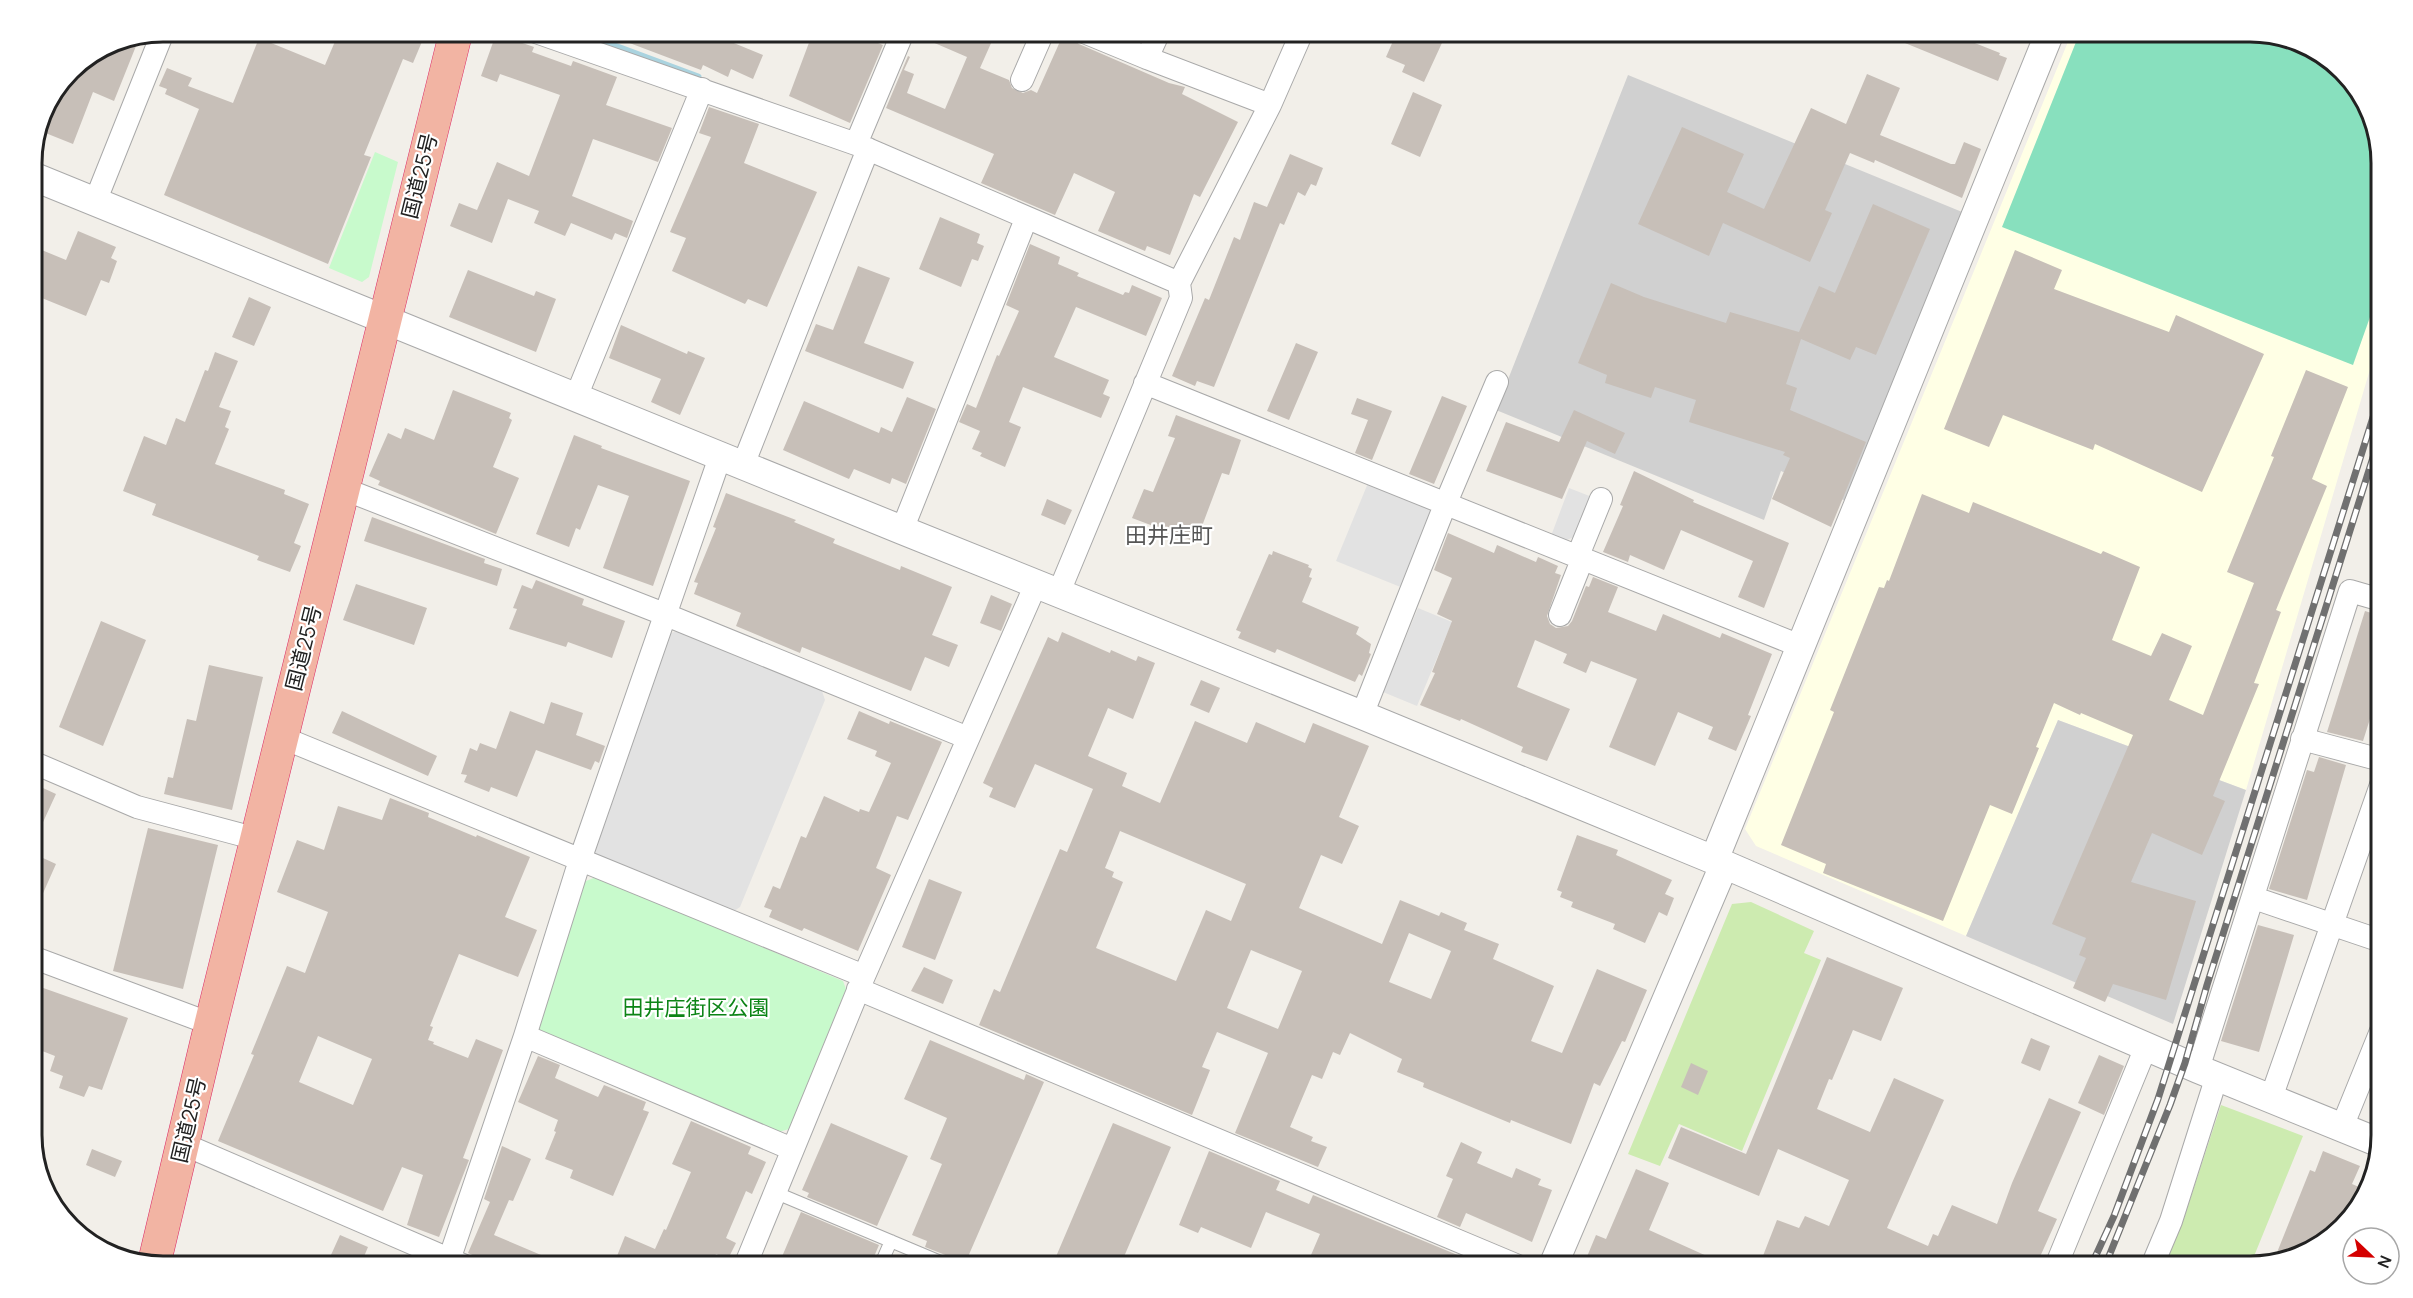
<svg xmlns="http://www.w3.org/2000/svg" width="2413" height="1298" font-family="Manrope,'Noto Sans JP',sans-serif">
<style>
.education{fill:#ffffe5}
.religious{fill:#d0d0d0}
.grass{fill:#cdebb0}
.park{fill:#c8facc}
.pitch{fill:#88e0be}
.parking{fill:#e2e2e2}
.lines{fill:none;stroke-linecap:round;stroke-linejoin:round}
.stream{stroke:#aad3df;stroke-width:7}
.building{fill:#c7bfb8;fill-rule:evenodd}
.service-casing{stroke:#a9a9a9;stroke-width:14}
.minor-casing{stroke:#a9a9a9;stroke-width:24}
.tertiary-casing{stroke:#a9a9a9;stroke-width:30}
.trunk-casing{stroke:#dc2a67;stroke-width:34}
.service{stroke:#fff;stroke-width:12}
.minor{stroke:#fff;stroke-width:22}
.tertiary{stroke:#fff;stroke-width:28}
.trunk{stroke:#f2b4a3;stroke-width:33}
.rail-casing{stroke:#707070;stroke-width:7}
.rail{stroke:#fff;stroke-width:4.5;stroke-dasharray:14;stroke-linecap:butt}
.labels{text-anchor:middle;stroke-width:4.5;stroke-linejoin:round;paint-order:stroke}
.street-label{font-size:21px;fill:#222;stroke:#fff}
.park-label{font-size:21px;fill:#0c8416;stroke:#fff}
.neighbourhood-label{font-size:22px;fill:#555;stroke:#fff}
.rim{fill:none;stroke:#222;stroke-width:3}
</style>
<rect width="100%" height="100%" fill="#f2efe9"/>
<path class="education" d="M2072,32H2250L2308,45L2359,90L2381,155V332L2246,790L2058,720L1966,936L1756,846L1745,829Z"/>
<path class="religious" d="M1628,75L1967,214L1850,503L1781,471L1764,520L1496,410Z
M2058,720L2246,790L2173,1024L1966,936Z"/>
<path class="grass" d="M1751,902L1814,931L1804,953L1821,960L1742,1151L1679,1124L1660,1166L1628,1154L1732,904Z
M2221,1105L2303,1136L2250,1266H2164L2182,1224Z"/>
<path class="park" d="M375,152L398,162L369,277L362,282L329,268Z
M596,877L843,981L846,989L789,1129L779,1132L538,1030L581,883Z"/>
<path class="pitch" d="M2080,32H2250L2308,45L2359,90L2381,155V286L2353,365L2002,227Z"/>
<path class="parking" d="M1368,483L1431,509L1432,517L1403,588L1336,561Z
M1569,488L1592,497L1577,536L1564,541L1551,536Z
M1418,608L1452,622L1417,706L1383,692Z
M678,631L821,688L825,700L740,907L731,913L595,857L591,850L667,634Z"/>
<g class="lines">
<path class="stream" d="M577,32L698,77"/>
</g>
<path class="building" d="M339,32H426L413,63L403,59L364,155L371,157L328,264L164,195L199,109L165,94L167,89L159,86L167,68L192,78L188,86L233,103L259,38L325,65Z
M603,32H707L763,55L753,79L731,69L728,77L703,65L701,70L603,33Z
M813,32H850L883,45L850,123L789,96Z
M916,32H996L980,68L1009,80L1012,88L1023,93L1031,90L1037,93L1062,37L1065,38L1067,35L1079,44L1169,83L1185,87L1182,94L1238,122L1200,197L1194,194L1170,255L1147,246L1145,251L1098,231L1115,192L1074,173L1055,215L981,183L994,154L886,108L908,56L910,57L904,70L914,74L907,93L945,109L967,57L916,35Z
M1397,32H1447L1424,82L1402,72L1405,65L1386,57Z
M1878,32H1947L2000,53L1999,55L2007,58L1998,81Z
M496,34L534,47L532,52L571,66L573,61L617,77L606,105L672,128L658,162L593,139L572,196L633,221L627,238L615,233L612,240L571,223L565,236L534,223L539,211L508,199L492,243L450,226L459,203L477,210L497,162L529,176L560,95L500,74L497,82L481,76Z
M140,36L114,101L93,92L73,144L38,130L42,113L70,70L113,41Z
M1867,74L1900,88L1880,135L1951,164H1955L1964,142L1981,149L1962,198L1875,160L1874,163L1850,153L1825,210L1832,213L1810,262L1723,223L1709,256L1638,224L1682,127L1744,154L1727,192L1764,209L1811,108L1846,124Z
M1413,92L1442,105L1420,157L1391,144Z
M709,107L759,124L744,163L817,192L767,307L748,299L745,304L672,271L686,238L670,232L711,137L699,133Z
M1290,154L1323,168L1316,186L1311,184L1305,196L1298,192L1284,225L1280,223L1214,387L1197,381L1195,386L1172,376L1205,298L1209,300L1234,237L1240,240L1254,202L1267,207Z
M1873,204L1930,229L1876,355L1856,347L1850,360L1801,339L1786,384L1797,388L1790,410L1866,442L1831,527L1772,499L1790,458L1783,455L1785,452L1689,422L1696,400L1655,387L1651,398L1605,383L1607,375L1578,363L1611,283L1644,297L1726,323L1730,312L1799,332L1819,286L1835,293Z
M940,217L980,234L977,243L984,246L978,261L972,259L961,287L919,269Z
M78,231L116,247L111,258L117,261L109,283L101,280L86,316L32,294V246L66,260Z
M1030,244L1060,257L1058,264L1079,273L1077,276L1123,295L1125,292L1129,293L1132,285L1162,298L1146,336L1076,307L1054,357L1109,380L1103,394L1110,397L1101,418L1023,387L1009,422L1021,427L1005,467L980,456L982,453L972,449L980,431L959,422L967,404L976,408L997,355L999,356L1019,311L1006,305Z
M2015,250L2062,270L2054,289L2169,332L2176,315L2264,354L2202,492L2095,444L2093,450L2003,415L1989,447L1944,429Z
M858,266L890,278L864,343L914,362L903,389L805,351L816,324L833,330Z
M468,270L534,296L536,291L556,299L536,352L449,317Z
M249,297L271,307L254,346L232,337Z
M621,325L687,354L688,351L705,358L680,415L651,402L661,379L609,358Z
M1296,343L1318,352L1289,420L1267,411Z
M215,352L238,361L219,407L231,411L225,427L229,429L215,464L285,490L284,494L309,504L294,543L301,546L290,572L257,560L259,556L152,515L156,504L123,491L144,436L166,445L176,418L185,422L205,370L208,371Z
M2306,370L2348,387L2312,479L2327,486L2276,610L2281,612L2254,683L2259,684L2213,796L2225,801L2202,855L2152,833L2131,882L2196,901L2166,1000L2113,984L2105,1002L2073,988L2086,958L2079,955L2086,938L2052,924L2133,735L2081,713L2080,715L2054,703L2036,747L2039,748L2012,814L1990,805L1943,921L1823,873L1826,864L1781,845L1834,712L1830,710L1879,587L1884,588L1887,580L1889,581L1922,494L1969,513L1973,502L2101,554L2103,551L2140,567L2112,640L2151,656L2162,633L2192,646L2169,700L2203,715L2254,583L2227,572L2274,457L2271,456Z
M453,390L511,413L509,418L512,420L493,467L519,478L496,534L378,485L380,481L369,476L388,433L401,439L405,428L434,440Z
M1442,396L1467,406L1434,484L1409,474Z
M907,397L936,409L906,484L892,478L890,484L854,469L849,479L783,450L804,401L879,433L881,427L892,432Z
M1357,398L1392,411L1372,460L1355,453L1368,420L1351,414Z
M1574,410L1625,433L1615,454L1587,441L1562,499L1486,471L1506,422L1559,442Z
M1176,415L1241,440L1229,475L1222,473L1196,542L1132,518L1144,489L1153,492L1175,438L1168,436Z
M574,435L602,446L601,448L690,481L653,586L603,568L629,496L598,485L580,530L576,528L569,547L536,534Z
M1634,471L1694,500L1693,502L1789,543L1764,608L1738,597L1753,561L1681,530L1664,570L1630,555L1628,562L1603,552L1623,506L1620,505Z
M726,493L796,520L794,522L835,539L833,543L900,570L901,566L952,587L932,635L958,645L949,667L925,657L911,691L802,647L800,653L736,626L741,613L694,594L698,583L694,582L716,528L713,527Z
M1047,499L1072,510L1065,525L1041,515Z
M372,517L485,559L484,563L502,569L497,586L364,541Z
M1448,533L1494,553L1497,545L1536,562L1538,557L1558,566L1555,573L1561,575L1547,616L1550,624L1556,628L1568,626L1572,621L1586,586L1589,587L1593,577L1618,587L1608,612L1656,631L1663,614L1720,638L1722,633L1772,654L1748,715L1751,716L1736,751L1708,739L1713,727L1678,712L1655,766L1609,747L1637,679L1591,661L1586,673L1563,663L1567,654L1535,640L1517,687L1570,709L1547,761L1521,752L1523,747L1461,719L1460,721L1420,705L1435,673L1432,672L1452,621L1437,614L1452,578L1434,570Z
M1273,551L1309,565L1308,567L1312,569L1309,577L1312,578L1302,602L1359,627L1356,634L1371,644L1369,653L1371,654L1362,676L1359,674L1355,682L1282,651L1277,649L1275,653L1238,638L1241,632L1236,630L1269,554L1272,555Z
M536,580L584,599L582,605L625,621L612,658L568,642L566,647L509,629L517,609L513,608L522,585L532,589Z
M356,584L427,608L414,645L343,620Z
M991,595L1012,604L1001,631L980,623Z
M2365,611L2381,616V684L2363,741L2327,732Z
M101,621L146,640L103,746L59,727Z
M1062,632L1110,653L1111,650L1136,661L1138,656L1155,663L1133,719L1108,708L1088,756L1127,773L1122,786L1160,803L1195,721L1247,743L1256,722L1305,743L1313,723L1369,746L1339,817L1359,826L1342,864L1321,855L1299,908L1382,944L1400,900L1439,916L1441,912L1467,923L1464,930L1499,944L1493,959L1554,986L1531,1041L1562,1053L1597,969L1647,990L1625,1042L1622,1041L1600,1086L1594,1083L1571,1144L1511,1120L1510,1123L1423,1087L1424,1083L1397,1072L1402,1059L1350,1033L1340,1055L1333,1052L1322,1079L1312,1075L1290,1127L1313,1137L1311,1141L1327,1147L1318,1167L1235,1133L1268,1053L1217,1032L1202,1067L1210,1070L1192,1115L979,1025L994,989L1000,992L1060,849L1067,852L1093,789L1035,764L1015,808L989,797L993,788L983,783L1048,637L1058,642ZM1120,831L1246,884L1231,921L1206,910L1176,981L1096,948L1123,882L1112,877L1114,872L1105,868ZM1409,933L1451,951L1431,999L1389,982ZM1251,950L1302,971L1278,1029L1227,1008Z
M209,665L263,677L232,810L164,794L168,777L173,778L187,719L196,721Z
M1201,680L1220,688L1209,713L1190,705Z
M551,702L583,713L576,735L605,746L599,763L595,761L591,770L536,750L517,797L491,787L489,792L464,782L467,775L461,774L470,748L477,751L480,743L496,749L510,711L544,724Z
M342,711L437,756L428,776L332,733Z
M859,711L889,724L890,721L942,742L908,820L897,816L876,868L891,875L858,951L804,928L802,931L769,917L772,910L764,907L773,886L780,889L801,836L806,838L824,796L859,812L860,809L869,812L891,763L875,756L877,751L847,739Z
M2319,757L2346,765L2307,900L2269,889L2307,770L2314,772Z
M32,783L56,794L32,846Z
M390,798L429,813L428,817L476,837L477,835L530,857L505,917L537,930L518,977L459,954L430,1026L433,1027L428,1040L434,1042L433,1044L468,1058L476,1039L503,1050L463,1158L469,1160L439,1237L407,1225L423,1175L402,1167L383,1211L218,1141L254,1055L251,1054L287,966L305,973L328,912L277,892L297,840L324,850L338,806L382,820ZM318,1036L372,1059L353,1105L299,1082Z
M148,828L218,845L183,989L113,971Z
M1577,835L1618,850L1616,855L1672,880L1665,894L1674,898L1667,916L1659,912L1645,943L1613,929L1615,924L1571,907L1573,902L1560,897L1562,892L1557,890Z
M32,853L56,864L32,918Z
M929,879L962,892L935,960L902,947Z
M2258,925L2294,935L2259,1052L2221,1041Z
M1827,957L1903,988L1881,1041L1853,1030L1832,1080L1829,1079L1817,1109L1870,1132L1894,1078L1944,1100L1887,1228L1928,1246L1933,1234L1938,1236L1952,1205L1997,1224L2012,1183L2049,1098L2081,1112L2038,1211L2057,1219L2039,1259L2033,1256L2029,1266H1759L1777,1220L1799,1228L1805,1216L1829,1226L1849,1180L1778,1149L1759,1196L1668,1158L1681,1127L1746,1154Z
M924,967L953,980L943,1004L911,991Z
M32,984L128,1018L102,1090L89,1086L84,1097L59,1088L63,1076L50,1071L55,1056L32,1047Z
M2031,1038L2050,1046L2040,1071L2021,1063Z
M930,1040L1024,1080L1026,1074L1044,1082L964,1266H958L953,1258L925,1247L927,1241L912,1235L942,1164L930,1159L947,1118L904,1099Z
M2099,1055L2124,1066L2104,1115L2078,1103Z
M538,1056L560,1065L555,1078L598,1097L604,1085L646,1102L643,1110L649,1112L613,1196L570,1178L573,1170L545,1159L556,1132L554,1131L558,1120L518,1102Z
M1691,1063L1708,1071L1698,1095L1681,1087Z
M691,1121L751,1147L748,1154L766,1162L752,1194L746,1191L726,1238L736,1243L728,1259L716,1254L710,1266H705L682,1257L681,1259L698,1266H613L625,1236L655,1249L664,1229L666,1230L691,1172L672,1164Z
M831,1123L908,1156L877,1226L807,1197L809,1193L802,1190Z
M1113,1123L1171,1147L1120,1266H1052Z
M1461,1142L1482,1152L1477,1163L1512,1178L1516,1168L1541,1179L1538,1185L1552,1190L1532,1242L1466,1213L1460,1227L1437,1217L1453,1179L1446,1176Z
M502,1146L531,1159L513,1201L509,1200L494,1235L567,1266H497L468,1253L490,1202L484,1199Z
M92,1149L122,1161L115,1177L86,1165Z
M1209,1151L1280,1181L1276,1190L1309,1204L1313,1195L1484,1266H1320L1308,1262L1320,1234L1266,1212L1251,1248L1201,1227L1198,1233L1179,1225Z
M2323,1151L2360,1166L2352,1184L2368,1191V1193L2316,1249L2274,1260L2310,1170L2315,1172Z
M1636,1169L1669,1183L1649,1230L1729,1266H1604L1586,1259L1596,1235L1606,1239Z
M801,1212L879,1245L870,1266H778Z
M340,1235L368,1247L360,1266H326Z"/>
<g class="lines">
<g class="service-casing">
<path id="service" d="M774,1192L950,1266
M880,1266L891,1241"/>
</g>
<g class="minor-casing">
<path id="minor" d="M536,32L856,144L1179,283
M1084,32L1147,58
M1159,32L1147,58L1270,105
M1022,80L1043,32
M856,144L903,32
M95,202L163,32
M1145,383L1800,646
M576,397L702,89
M743,465L868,149
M344,489L664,614L968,738
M902,530L1026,219
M1577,558L1601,499
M1059,592L1181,298L1179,283L1270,105L1302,32
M1560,615L1582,560
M1362,715L1445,505L1497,382
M281,737L864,976
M2302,739L2381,760
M32,762L137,807L257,839
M2254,898L2381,941
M32,957L211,1024
M858,989L1518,1266
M525,1036L792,1149
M2198,1069L2350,591L2381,600
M2271,1098L2381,785
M2342,1127L2381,1031
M183,1144L465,1266
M447,1266L525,1036L580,860L720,457
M745,1266L864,976L1036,584
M2056,1266L2146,1047
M2152,1266L2171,1221L2217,1076"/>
</g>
<g class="tertiary-casing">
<path id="tertiary" d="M32,176L902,530L1362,715L1714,860L2198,1069L2380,1143
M1714,860L2050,32
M1553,1266L1724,865"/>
</g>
<g class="trunk-casing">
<path id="trunk" d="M154,1264L211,1024L456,32"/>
</g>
<use href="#service" class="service"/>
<use href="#minor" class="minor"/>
<use href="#tertiary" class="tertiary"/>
<use href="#trunk" class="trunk"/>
<g class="rail-casing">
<path id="rail" d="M2091,1266L2114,1216L2158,1099L2381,392
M2105,1266L2170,1105L2185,1063L2207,985L2381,432"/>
</g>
<use href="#rail" class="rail"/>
</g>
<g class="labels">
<g class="street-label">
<text transform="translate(420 176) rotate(-76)" y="7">国道25号</text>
<text transform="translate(304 648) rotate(-76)" y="7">国道25号</text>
<text transform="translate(189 1120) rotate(-77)" y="7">国道25号</text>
</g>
<g class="park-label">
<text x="696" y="1015">田井庄街区公園</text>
</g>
<g class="neighbourhood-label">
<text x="1169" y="543">田井庄町</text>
</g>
</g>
<path d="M0 0H2413V1298H0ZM163 42H2250A121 121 0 0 1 2371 163V1135A121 121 0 0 1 2250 1256H163A121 121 0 0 1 42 1135V163A121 121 0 0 1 163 42Z" fill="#fff" fill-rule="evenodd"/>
<path class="rim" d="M163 42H2250A121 121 0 0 1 2371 163V1135A121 121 0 0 1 2250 1256H163A121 121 0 0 1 42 1135V163A121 121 0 0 1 163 42Z"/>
<g transform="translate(2371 1256) rotate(113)"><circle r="28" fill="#ffffff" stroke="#a7a7a7" stroke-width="1.5"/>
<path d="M0-4.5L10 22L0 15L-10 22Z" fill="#d40000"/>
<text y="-9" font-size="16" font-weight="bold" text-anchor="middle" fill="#222222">N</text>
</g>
</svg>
